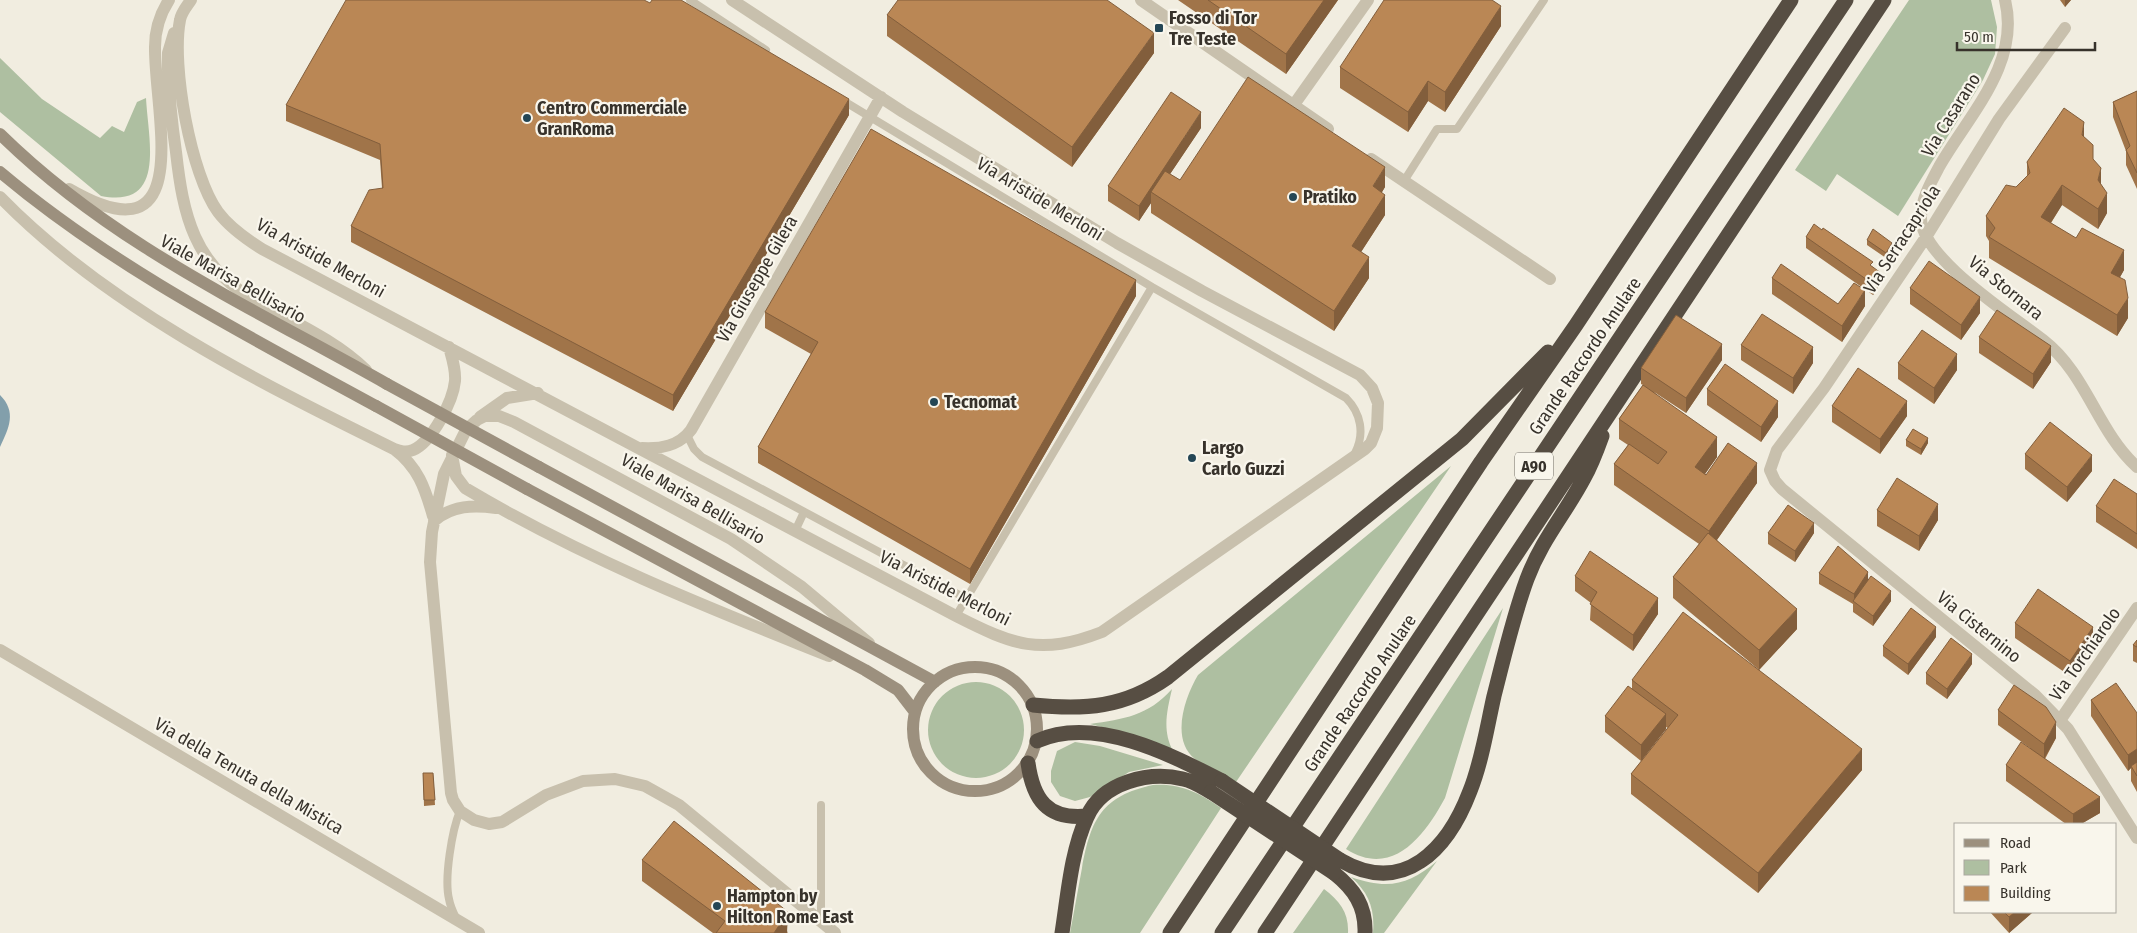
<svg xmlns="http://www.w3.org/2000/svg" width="2137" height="933" font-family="'Fira Sans Condensed',sans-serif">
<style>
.green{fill:#aebfa1}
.water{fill:#829fab}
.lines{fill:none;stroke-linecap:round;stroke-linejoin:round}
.service{stroke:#c8c0ad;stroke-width:8}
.minor{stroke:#c8c0ad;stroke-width:12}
.secondary{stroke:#9c907e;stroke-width:12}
.motorway{stroke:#574e43;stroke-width:15}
.secondary-bridge{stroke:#9c907e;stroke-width:12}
.motorway-bridge{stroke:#574e43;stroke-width:15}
.wall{fill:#a07449}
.shaded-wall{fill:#825e3c}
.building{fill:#ba8755;stroke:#825e3c}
.poi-dot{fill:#244655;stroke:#f9f6ec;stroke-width:2}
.labels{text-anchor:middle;stroke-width:4.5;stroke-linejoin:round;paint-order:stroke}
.shield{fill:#f9f6ec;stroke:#716d65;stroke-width:1}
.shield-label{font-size:16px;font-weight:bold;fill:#37322b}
.poi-label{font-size:18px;font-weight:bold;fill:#37322b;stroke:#f9f6ec;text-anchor:start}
.street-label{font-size:18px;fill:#37322b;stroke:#f9f6ec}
</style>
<rect width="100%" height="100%" fill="#f1ede0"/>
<path class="green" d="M1909,0H1991L1997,27L1995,54L1983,80L1898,216L1837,174L1826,191L1795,170Z
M0,58L42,99L100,138L112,126L124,132L137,102L146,98C148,139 167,209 101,196L0,112Z
M1451,466L1236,782C1223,775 1207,768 1195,759C1170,739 1185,697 1198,675Z
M1503,608L1445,798C1425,835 1393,879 1346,849Z
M928 730a48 48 0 1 1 96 0a48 48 0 1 1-96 0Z
M1172,689C1167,711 1162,730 1173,751L1128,734L1090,724C1124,719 1148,716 1172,689Z
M1075,742L1100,746L1163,765L1129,772L1090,797L1075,801L1060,796L1051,782V771L1057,751Z
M1153,785C1181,783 1199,793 1221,808L1140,933H1070C1074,911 1078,890 1082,868C1091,819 1102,796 1153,785Z
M1437,861L1384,933H1373C1375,909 1369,893 1351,877C1388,890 1409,885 1437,861Z
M1324,889C1340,901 1349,913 1348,933H1293Z"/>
<path class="water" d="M0,395C17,412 9,428 0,447Z"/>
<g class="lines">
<path class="service" d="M690,0L766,50
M842,100L1152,287L1346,398C1361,413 1365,434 1355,453
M1404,181L1437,129H1457L1544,0
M687,435L694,449L702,457L967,599
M796,529L804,512
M956,616L1152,287
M456,918C453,912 450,905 449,899C444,878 452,830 460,811
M821,922V805"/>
<path class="minor" d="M191,0C187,6 181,13 180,20C171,66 191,175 218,212C230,228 246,239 262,249L956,616C1013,645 1040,656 1102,632L1365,449L1371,443L1377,428L1378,403L1372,388L1360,375L1202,291L1117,243L903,112L732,0
M1141,0L1328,129
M2005,0C2021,64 1968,116 1939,167C1931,182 1921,200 1921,217C1920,258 2013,316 2043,340C2087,374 2097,431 2137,467
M2065,28L1999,119L1926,237L1824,388L1777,450L1770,470L1775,481L1782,489L2035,695L2068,729L2137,838
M174,33L168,53V69C169,96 172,124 176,152C183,215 194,265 253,299C291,321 334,339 366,370
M1293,106L1368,0
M1371,159L1550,279
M69,189C198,264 154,113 155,47C155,30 160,14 169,0
M0,197C106,306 258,382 394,449C418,467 425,488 433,516
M480,417L507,398L538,393
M642,448C661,449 679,446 691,430L881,97
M394,449C400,451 406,453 413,450C432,442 453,401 455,381C456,369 452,358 449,347
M452,455L456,476L465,488C581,557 704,606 829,656
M434,521C452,505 474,505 496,508
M0,650L479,933
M2061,719L2137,608
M835,933L679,805L645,786L615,779L583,781L546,795L502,822L489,824L474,820L460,811L453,800L451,793L430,562L432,532L444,474L466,430L477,420L485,416H499L514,422L731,539L802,587L869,643"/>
<path class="secondary" d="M0,134C113,245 251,307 387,384
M0,172C114,268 246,335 376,406
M539,467L935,682
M527,489L865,670L898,690L915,712
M913 729a62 62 0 1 1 124 0a62 62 0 1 1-124 0Z"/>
<path class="motorway" d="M1033,705C1085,710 1124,708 1168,677L1462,439L1548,352
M1037,741C1094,715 1170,754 1222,781
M1028,763C1033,799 1047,820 1087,816
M1340,860C1404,897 1448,849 1470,791C1482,761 1487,727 1494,696C1504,657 1513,617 1527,579C1542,539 1565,514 1584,478C1592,464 1597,450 1602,436
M1334,873C1354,889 1366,906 1365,933
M1062,933C1068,895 1071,852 1087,817C1102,782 1149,771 1183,779C1193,781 1202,787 1211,792
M1170,933L1481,462L1576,325L1791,0
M1222,933L1846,0
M1265,933L1884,0"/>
<path class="secondary-bridge" d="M387,384L539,467
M376,406L527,489"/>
<path class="motorway-bridge" d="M1222,781L1340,860
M1211,792L1334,873"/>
</g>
<path class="wall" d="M1178,0H1338L1286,74Z
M2060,0H2071L2065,7Z
M1494,1L1501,26L1445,112L1428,101L1408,132L1340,88V67Z
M887,15L1154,53L1072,167L887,36Z
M2137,91V189L2126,165V151L2113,117V102Z
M286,105L849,115L673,411L351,242V226L382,188L380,160L286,121Z
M1201,128L1170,174L1180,180L1385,187L1382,192L1385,215L1361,252L1369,278L1334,331L1151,213V203L1139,221L1108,201V186Z
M2084,137L2093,159L2101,184L2107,213L2098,229L2062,205L2051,223L2124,270L2120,277L2128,318L2117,336L1989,258V241L1986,236V216L2027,176V162Z
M1806,237L1873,267L1881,283L1873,295L1806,248Z
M1867,240L1892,248L1886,258L1867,245Z
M1772,278L1838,304L1865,306L1842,342L1772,294Z
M1910,288L1980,313L1961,340L1910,304Z
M1136,296L970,584L758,463V447L811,354L765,328V312Z
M1979,337L2051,362L2033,389L1979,353Z
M1741,345L1813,363L1793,394L1741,360Z
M1722,360L1686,413L1654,392L1717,457L1705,474L1757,483L1717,540L1797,629L1759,670L1862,770L1758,893L1631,794V774L1668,728L1666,727V729L1641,761L1605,732V716L1632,689V680L1758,669L1673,598V577L1699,544L1614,485V464L1628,445L1619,439V419L1643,385L1641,384V368Z
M1898,363L1957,370L1934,404L1898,379Z
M1707,389L1778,417L1761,442L1707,405Z
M1832,406L1907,416L1880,454L1832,422Z
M1906,440L1928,443L1921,455L1906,446Z
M2025,454L2092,471L2067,502L2025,469Z
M2137,494V549L2096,522V506Z
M1877,510L1938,520L1919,551L1877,526Z
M1768,533H1814L1795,562L1768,544Z
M1819,573L1868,579L1891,601L1873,626L1853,612V604L1819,584Z
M1575,576L1658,614L1633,651L1590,620L1591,603L1575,591Z
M2015,623L2093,643L2070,676L2015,638Z
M1936,637L1908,675L1883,656V646Z
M2137,640V663L2133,661V645Z
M1972,664L1947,699L1926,684V673Z
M2091,700L2137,713V792L2131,781V768L2128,771L2091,716Z
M1998,710L2056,738L2045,759L2100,813L2081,824H2066L2006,781V765L2030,748L1998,725Z
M423,773H433L435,805L424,806Z
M642,860L788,932L787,933H713L642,881Z
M1990,912H2033L2009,933Z"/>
<path class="shaded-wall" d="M1324,0H1338L1286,74V54Z
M2065,0H2071L2065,7Z
M1501,6V26L1445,112V92Z
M1154,33V53L1072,167V147Z
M1428,81V101L1408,132V112Z
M849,99V115L673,411V395Z
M1201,112V128L1156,195L1151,192V203L1139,221V206Z
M2084,122V142L2082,135Z
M1385,167V187L1373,207V186Z
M2101,168V188L2098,180Z
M2062,185V205L2041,238V217Z
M2107,193V213L2098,229V209Z
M1385,195V215L1352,266V246Z
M1892,243V248L1886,258V253Z
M2124,250V270L2111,293V273Z
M1369,257V278L1334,331V311Z
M1881,273V283L1873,295V284Z
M1136,280V296L970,584V569Z
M1865,290V306L1842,342V326Z
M1980,297V313L1961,340V325Z
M2128,298V318L2117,336V315Z
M1722,344V360L1686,413V398Z
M2051,346V362L2033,389V374Z
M1813,347V363L1793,394V378Z
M1957,354V370L1934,404V388Z
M1778,401V417L1761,442V427Z
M1907,401V416L1880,454V439Z
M1717,437V457L1695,488V467Z
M1928,438V443L1921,455V449Z
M2092,455V471L2067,502V487Z
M1757,463V483L1709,551V531Z
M1938,504V520L1919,551V536Z
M1814,523V533L1795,562V551Z
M1868,572V583L1854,602V594Z
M1891,591V601L1873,626V616Z
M1658,598V614L1633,651V635Z
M1797,609V629L1759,670V650Z
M1936,627V637L1908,675V664Z
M2093,627V643L2070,676V661Z
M1972,654V664L1947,699V689Z
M1666,714V729L1641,761V745Z
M2056,722V738L2044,759V744Z
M1862,749V770L1758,893V873Z
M2137,749V764L2131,766V768L2128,771V755Z
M2100,797V813L2081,824H2073V814Z
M788,912L787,933H774Z
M2015,912H2033L2009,933V917Z"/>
<path class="building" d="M346,0H644L650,3L652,0H681L849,99L673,395L351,226L369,190L383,188L380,144L286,105Z
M898,0H1107L1154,33L1072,147L887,15Z
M1208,0H1324L1286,54Z
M1384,0H1492L1501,6L1445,92L1428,81L1408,112L1340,67Z
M1248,77L1385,167L1373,186L1385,195L1352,246L1369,257L1334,311L1151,192L1165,171L1180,180Z
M2137,91V173L2126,150L2130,146L2113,102Z
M1171,92L1201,112L1139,206L1108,186Z
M2064,108L2084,122L2082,135L2093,145V159L2101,168L2098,180L2107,193L2098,209L2062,185L2041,217L2076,238L2082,228L2124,250L2111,273L2125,280L2128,298L2117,315L1989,237L1995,228L1986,216L2006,185L2016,187L2030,173L2027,162Z
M871,129L1136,280L970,569L758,447L818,342L765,312Z
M1814,224L1822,230L1823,228L1873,262L1870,265L1881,273L1873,284L1806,237Z
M1873,229L1892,243L1886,253L1867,240Z
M1929,261L1980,297L1961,325L1910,288Z
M1781,264L1838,304L1854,283L1865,290L1842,326L1772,278Z
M1997,310L2051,346L2033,374L1979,337Z
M1762,314L1813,347L1793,378L1741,345Z
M1676,315L1722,344L1686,398L1641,368Z
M1922,330L1957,354L1934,388L1898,363Z
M1725,364L1778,401L1761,427L1707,389Z
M1858,368L1907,401L1880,439L1832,406Z
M1643,385L1717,437L1695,467L1706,475L1728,443L1757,463L1709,531L1614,464L1629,444L1658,464L1667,452L1619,419Z
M2050,422L2092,455L2067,487L2025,454Z
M1913,429L1928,438L1921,449L1906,440Z
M1897,478L1938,504L1919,536L1877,510Z
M2114,479L2137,494V534L2096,506Z
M1788,505L1814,523L1795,551L1768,533Z
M1708,533L1797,609L1759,650L1673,577Z
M1838,546L1868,572L1854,594L1819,573Z
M1590,551L1658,598L1633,635L1590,604L1597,592L1575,576Z
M1871,576L1891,591L1873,616L1853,601Z
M2038,589L2093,627L2070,661L2015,623Z
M1911,608L1936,627L1908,664L1883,646Z
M1683,612L1862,749L1758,873L1631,774L1678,715L1632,680Z
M1951,638L1972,654L1947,689L1926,673Z
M2137,640V647L2133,645Z
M2116,683L2137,713V749L2128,755L2091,700Z
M2014,685L2046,707L2056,722L2044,744L1998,710Z
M1628,686L1666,714L1641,745L1605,716Z
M2021,742L2100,797L2073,814L2006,765Z
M2137,762V776L2131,766Z
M423,773H433L435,800H424Z
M674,821L788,912L774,933H716L725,921L642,860Z
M2004,912H2015L2009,917Z"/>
<g class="poi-dot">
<rect x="1154" y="23" width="10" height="10" rx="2.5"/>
<circle cx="527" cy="118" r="5"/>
<circle cx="1293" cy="197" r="5"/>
<circle cx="934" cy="402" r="5"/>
<circle cx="1192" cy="458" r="5"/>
<circle cx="717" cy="906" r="5"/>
</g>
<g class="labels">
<rect class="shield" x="1515" y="452.5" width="38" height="27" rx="4"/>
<g class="shield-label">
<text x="1534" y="472">A90</text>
</g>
<g class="poi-label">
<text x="1169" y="24">Fosso di Tor<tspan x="1169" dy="21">Tre Teste</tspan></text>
<text x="537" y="114">Centro Commerciale<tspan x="537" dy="21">GranRoma</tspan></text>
<text x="1303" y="203">Pratiko</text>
<text x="944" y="408">Tecnomat</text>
<text x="1202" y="454">Largo<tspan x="1202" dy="21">Carlo Guzzi</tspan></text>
<text x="727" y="902">Hampton by<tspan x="727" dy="21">Hilton Rome East</tspan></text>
</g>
<g class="street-label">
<text transform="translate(1951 115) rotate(-58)" y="6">Via Casarano</text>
<text transform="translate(1040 199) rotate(31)" y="6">Via Aristide Merloni</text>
<text transform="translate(1902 239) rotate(-57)" y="6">Via Serracapriola</text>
<text transform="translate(321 258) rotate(29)" y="6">Via Aristide Merloni</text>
<text transform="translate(233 279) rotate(29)" y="6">Viale Marisa Bellisario</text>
<text transform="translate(757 279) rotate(-60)" y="6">Via Giuseppe Gilera</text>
<text transform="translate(2006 288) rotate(39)" y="6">Via Stornara</text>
<text transform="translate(1585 356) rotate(-56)" y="6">Grande Raccordo Anulare</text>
<text transform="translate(693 499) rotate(30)" y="6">Viale Marisa Bellisario</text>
<text transform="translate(945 588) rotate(27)" y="6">Via Aristide Merloni</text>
<text transform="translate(1979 627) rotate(39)" y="6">Via Cisternino</text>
<text transform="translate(2085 654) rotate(-55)" y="6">Via Torchiarolo</text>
<text transform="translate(1360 693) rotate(-56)" y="6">Grande Raccordo Anulare</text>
<text transform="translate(249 776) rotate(30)" y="6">Via della Tenuta della Mistica</text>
</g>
</g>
<rect x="1954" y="823" width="162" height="90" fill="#f9f6ec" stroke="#aba89f"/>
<rect x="1964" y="839" width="25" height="8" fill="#9c907e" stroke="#aba89f"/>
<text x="2000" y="848" font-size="15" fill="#37322b">Road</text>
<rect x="1964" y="860" width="25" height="15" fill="#aebfa1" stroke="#aba89f"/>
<text x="2000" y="873" font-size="15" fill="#37322b">Park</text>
<rect x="1964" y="886" width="25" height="15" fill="#ba8755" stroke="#aba89f"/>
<text x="2000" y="898" font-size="15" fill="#37322b">Building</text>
<path d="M1957 42v8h138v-8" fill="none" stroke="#37322b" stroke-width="2.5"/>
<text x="1964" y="42" font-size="15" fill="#37322b" stroke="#f9f6ec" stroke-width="4" paint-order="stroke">50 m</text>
</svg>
